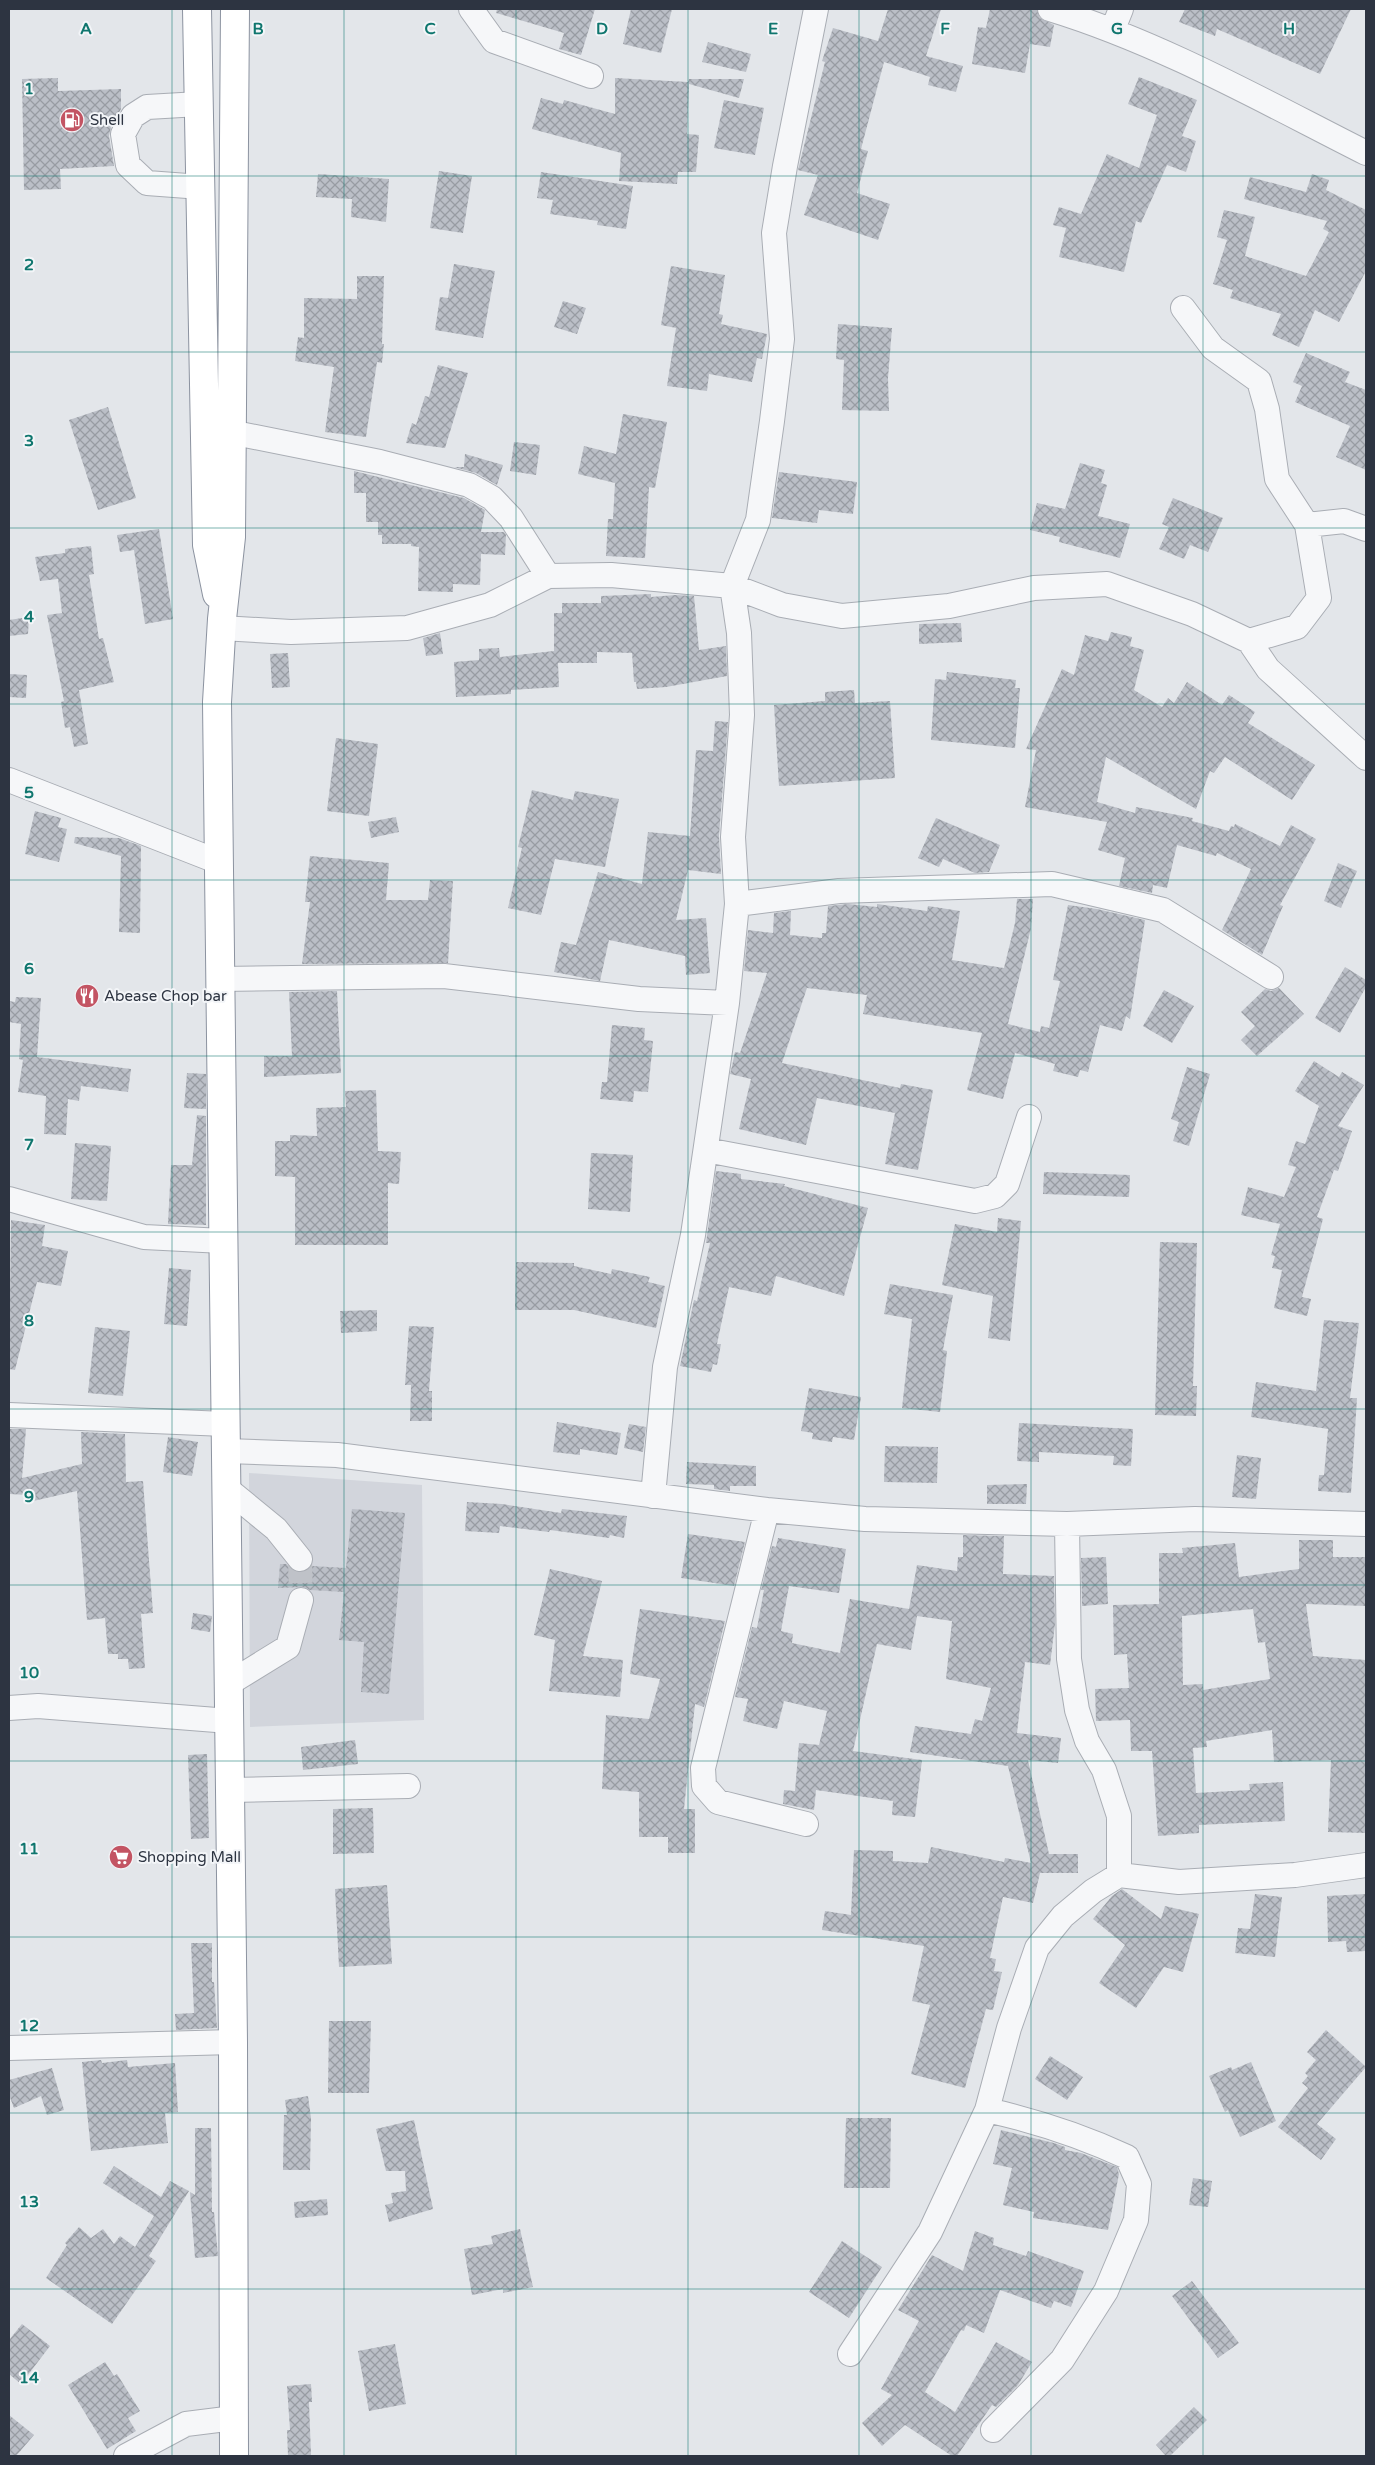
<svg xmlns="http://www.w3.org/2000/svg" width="1375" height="2465" font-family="'Varela Round',sans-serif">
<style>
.built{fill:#d2d5dc}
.building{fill:url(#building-cross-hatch);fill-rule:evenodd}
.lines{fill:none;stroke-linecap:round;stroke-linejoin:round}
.minor-tunnel{stroke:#bfc2c8;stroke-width:24;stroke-dasharray:24 12;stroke-linecap:butt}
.minor-casing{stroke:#a9adb4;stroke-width:26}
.highway-casing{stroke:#8c93a0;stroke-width:30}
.minor{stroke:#f6f7f9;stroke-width:24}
.highway{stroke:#fff;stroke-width:28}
.grid{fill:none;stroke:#0f766e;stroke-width:1;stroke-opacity:0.55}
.labels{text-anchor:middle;stroke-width:4;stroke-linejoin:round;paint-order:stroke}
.poi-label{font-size:15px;fill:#2d3441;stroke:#f3f5f8;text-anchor:start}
.grid-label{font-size:16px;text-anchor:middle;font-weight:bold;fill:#0f766e;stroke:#f3f5f8;stroke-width:4;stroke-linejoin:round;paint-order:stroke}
</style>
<defs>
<pattern id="building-cross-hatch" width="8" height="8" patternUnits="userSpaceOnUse" patternTransform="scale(1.25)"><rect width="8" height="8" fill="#bbbfc7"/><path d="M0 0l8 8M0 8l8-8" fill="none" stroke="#989ca3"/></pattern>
</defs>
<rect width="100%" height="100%" fill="#e3e6ea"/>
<path class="built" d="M249,1473L422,1485L424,1720L250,1727Z"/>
<path class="building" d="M497,9H595L581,55L559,49L564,33L496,13Z
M631,9H672L661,53L623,44Z
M888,9H941L926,56L963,66L956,92L928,85L930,77L884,62L861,149L868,151L857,193L890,204L878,240L804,215L818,175L798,170L825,62L822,61L833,28L878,41Z
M990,9H1037L1040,18L1054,25L1050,47L1030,44L1025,73L972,64L978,27L986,28Z
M1185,9H1351L1320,74L1217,29L1215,36L1179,22Z
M708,42L751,54L746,72L702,62Z
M1139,77L1197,100L1182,136L1196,141L1186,172L1167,165L1141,223L1136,221L1124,272L1059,257L1066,228L1053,225L1059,207L1081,214L1107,154L1139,168L1157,115L1128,104Z
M58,78V91L121,89V109L111,127L109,136L114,166L60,169L61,189L24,190L22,79Z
M615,78L688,82L689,79H744L739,98L689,84L687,134L699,135L696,172H678L677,184L619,181L621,153L532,129L541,98L563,104L564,100L615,114Z
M724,100L764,108L755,155L714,148Z
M439,171L472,176L463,233L430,228Z
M541,172L633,186L626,229L597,225L598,221L550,214L553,200L537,198Z
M318,174L389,179L386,222L351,217L352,199L316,197Z
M1312,174L1329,180L1326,190L1366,210V271L1339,322L1315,310L1299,347L1272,335L1281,314L1230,298L1233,290L1213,284L1227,240L1217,237L1224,210L1255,217L1245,256L1306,276L1329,232L1323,229L1327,221L1244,199L1250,177L1306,192Z
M454,264L495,271L483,338L435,330L440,297L448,298Z
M671,266L725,275L719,314L723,315L721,324L767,334L762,359L757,358L752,382L709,374L707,391L667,386L676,328L661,325Z
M357,276H384L382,344H384L382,363L377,362L366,437L325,432L334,367L295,361L298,337L304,338V298L357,299Z
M563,301L586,308L577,334L554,327Z
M838,324L892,328L888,378L889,411L842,410L844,360L836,359Z
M1306,353L1350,372L1345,382L1366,390V470L1336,457L1350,426L1295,402L1302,386L1293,382Z
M438,365L468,373L445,448L406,443L412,423L416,425L425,396L429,397Z
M108,407L136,498L98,510L69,420Z
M623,414L667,422L655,488L649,487L645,558L606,556L608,519H613L615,483L578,474L584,446L616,454Z
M514,442L540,445L536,475L510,471Z
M465,454L503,465L497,485L476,473L454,467H464Z
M1080,463L1105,470L1101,483L1107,485L1098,516L1130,524L1120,558L1059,542L1060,537L1030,530L1037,503L1065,509Z
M354,471L464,498L485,510L481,532H504L506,535L505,555L481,554L480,585L453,584V592L418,591L419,547L411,546V544H382V535H378V522H366V493H354Z
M779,472L857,482L853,514L819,510L817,523L772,518Z
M1173,498L1223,518L1208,552L1190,545L1184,559L1159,549L1169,527L1162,524Z
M159,529L173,619L145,624L134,550L120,552L117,535Z
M91,546L94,574L89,575L99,639L103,638L114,682L79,690L88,744L74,747L70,727L65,728L61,702L64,701L47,615L62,613L58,579L40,581L35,557L65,553V549Z
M651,594V597L675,595L694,596L699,650L726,646L727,676L666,687L637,689L636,682H634L632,653L597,652V663H558L559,687L511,690V694L456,697L454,662L479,660V649L499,648L500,657L554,651V613H562V603H601V596Z
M29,617L28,634L9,636V620Z
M961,623L962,642L919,644V624Z
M1111,632L1132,637L1130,646L1144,650L1134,690L1162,707L1168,698L1174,703L1187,682L1222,705L1229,695L1255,712L1248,723L1315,765L1292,800L1225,757L1214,773L1210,771L1196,809L1106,757L1097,802L1135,813L1136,807L1193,818L1192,821L1229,831L1231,826L1234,827L1235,824L1280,846L1291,825L1316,839L1280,905L1283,906L1262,955L1222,930L1251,869L1217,853L1216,856L1177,845L1167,888L1153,885L1152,893L1119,886L1125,858L1098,850L1107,822L1025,807L1036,750L1026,749L1062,669L1074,675L1085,635L1108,641Z
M440,633L443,654L426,656L423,638Z
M288,653L290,687L272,688L270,654Z
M947,672L1016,680L1015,688H1020L1015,748L931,740L935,679L946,680Z
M9,674L27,675L26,698L9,697Z
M854,690L855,703L890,701L895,778L779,786L774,705L825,701V692Z
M715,721L728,722L719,836L721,874L688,870L676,920L706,918L710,973L686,975L685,956L609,940L600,981L554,972L561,942L576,945L598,872L642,884L648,832L690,836L696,750L713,751Z
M336,738L378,744L369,816L327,811Z
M532,790L573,800L575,791L619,799L605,867L555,859L541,915L508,908L522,848L518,847Z
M35,811L61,818L58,827L67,829L59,862L25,854Z
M396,817L399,832L371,838L368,822Z
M936,818L1000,845L989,872L975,873L943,859L939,867L918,858Z
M75,837L119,838L141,846L140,933L119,932L121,856L74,843Z
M310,856L389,863L386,900H428L430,880L453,881L448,963L302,964L310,902H305Z
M1338,863L1357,871L1341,908L1324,901Z
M1017,899H1033L1031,928L1008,1024L1040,1032L1041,1026L1049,1028L1060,981L1053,980L1068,905L1097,909L1145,920L1130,1019L1126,1016L1122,1031L1100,1025L1088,1072L1080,1070L1078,1077L1053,1071L1055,1064L1015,1053L1003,1099L967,1090L982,1033L863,1014L867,995L807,988L782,1063L900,1088L901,1084L933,1090L918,1170L885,1164L895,1113L817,1098L806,1145L739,1129L751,1079L730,1074L732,1066L735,1052L740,1053L767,973L744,971L748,930L773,933L774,913L791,911L790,935L822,938V933H826L828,906L848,904L877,907V904L927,911L928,906L960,911L952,960L1004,968L1015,923Z
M1345,967L1366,980V987L1340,1033L1315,1018Z
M1279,988L1304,1014L1257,1056L1241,1040L1255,1026L1241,1012L1265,989L1271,991Z
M1164,990L1194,1006L1172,1043L1143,1026Z
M337,991L341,1073L264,1077V1056H292L289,992Z
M16,997L41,998L37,1057L131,1069L128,1092L81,1086L79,1101L68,1099L66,1135L44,1134L46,1096L18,1092L23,1060L19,1059L21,1024L9,1022V1001L15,1002Z
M612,1025L645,1028L644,1040L653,1041L648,1092L634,1091L633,1102L600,1099L602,1082H607Z
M1314,1061L1339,1077L1342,1072L1364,1085L1338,1126L1352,1131L1338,1171L1334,1170L1317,1217L1323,1219L1302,1297L1311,1299L1307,1316L1274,1308L1282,1270L1272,1268L1275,1256L1271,1255L1280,1224L1241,1215L1248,1187L1284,1197L1296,1167L1288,1165L1296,1141L1305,1144L1319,1106L1295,1091Z
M1187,1067L1210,1074L1189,1146L1173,1141L1179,1122L1171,1119Z
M187,1073L206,1074V1109L184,1108Z
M376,1090L378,1151L401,1152L399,1184L388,1183V1245H295V1177L275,1176V1141H290V1135L317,1136L316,1108L346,1107L345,1091Z
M197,1115L206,1116V1225L168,1224L171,1165H192Z
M75,1143L111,1146L107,1201L71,1199Z
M591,1153L633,1155L630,1212L588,1209Z
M716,1171L741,1174V1179L785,1184L784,1186L868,1208L844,1296L776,1276L771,1296L729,1287L717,1344H721L717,1365L713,1364L711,1372L680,1366L694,1300L697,1301L710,1243H706Z
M1044,1172L1130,1175L1129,1197L1043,1194Z
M998,1218L1021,1221L1010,1341L988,1338L993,1296L942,1285L955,1224L997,1232Z
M11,1220L45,1225L42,1246L68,1251L61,1286L37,1282L15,1370L9,1369Z
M1160,1242L1197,1243L1193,1386H1197L1196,1416L1155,1415Z
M516,1262L574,1263V1266L611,1274L612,1269L650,1277L648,1282L665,1286L656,1328L574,1310H515Z
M169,1268L191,1270L187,1326L164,1324Z
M890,1284L953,1295L943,1350L947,1351L940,1412L902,1408L912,1319L884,1314Z
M377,1310V1331L341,1333L340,1311Z
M1324,1320L1359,1323L1350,1398H1357L1351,1493L1318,1491L1319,1475H1324L1328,1429L1251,1417L1256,1382L1316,1391Z
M409,1326L434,1327L429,1391H432V1421H410L411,1385H405Z
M95,1327L130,1331L123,1396L88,1393Z
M809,1388L861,1397L854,1440L833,1437L832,1442L812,1439L813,1433L801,1431Z
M557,1422L621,1433L617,1455L580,1449V1455L553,1452Z
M1019,1423L1133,1429L1131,1466L1113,1465L1114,1456L1039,1452V1462L1017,1461Z
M629,1424L646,1427L643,1452L624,1448Z
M9,1429H26L22,1478L82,1464L81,1432L125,1434L126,1482L143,1481L153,1613L141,1614L145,1668L129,1669L128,1659H118V1654H108L105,1618L87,1620L77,1491L29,1502L28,1495L9,1494Z
M168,1437L198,1442L192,1476L163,1472Z
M885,1446L938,1447L937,1483L884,1482Z
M1237,1455L1261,1458L1256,1499L1232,1497Z
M687,1462L756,1466V1486H730V1491L714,1489V1485L686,1484Z
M1027,1484L1026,1504H987V1485Z
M467,1502L502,1504L561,1513L562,1509L627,1516L624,1538L610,1535L609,1538L550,1530L549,1532L500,1526L499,1533L465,1531Z
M352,1509L405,1513L389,1694L361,1692L364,1642L339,1640L344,1592L310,1590L304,1587L278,1588L280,1564H286L295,1572L302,1573L312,1566L346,1568Z
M688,1534L745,1542L734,1586L681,1578Z
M963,1535L1004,1536L1003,1574L1054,1576L1055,1624L1050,1665L1025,1662L1017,1733L1061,1738L1058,1763L1028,1760L1049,1854H1078V1873H1040L1033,1903L1003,1897L990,1958L996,1959L994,1971L1002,1972L993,2010L986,2009L965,2088L911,2074L930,2005L912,2001L924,1946L822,1930L825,1911L851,1915L854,1850L893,1851V1861L928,1863L931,1847L1004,1862L1005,1858L1031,1863L1008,1766L910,1752L915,1726L971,1734L975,1719L982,1721L991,1688L946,1679L952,1621L917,1616L911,1650L877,1644L853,1751L922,1760L915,1817L892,1815L893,1801L816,1790L814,1810L783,1804L784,1790L795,1791L799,1743L819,1745L827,1711L784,1701L777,1729L743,1721L748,1699L735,1697L752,1627L757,1628L764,1590H761L772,1546L776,1547L778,1538L846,1549L839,1593L789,1586L781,1631L793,1634L792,1643L840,1653L850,1599L909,1609L917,1565L957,1571L958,1557H963Z
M1299,1540H1333V1557H1366V1606L1306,1604L1313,1656L1366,1660V1833L1328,1832L1331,1760L1274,1762L1272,1730L1206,1741L1207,1747L1193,1748L1196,1793L1250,1790L1249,1784L1283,1782L1285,1821L1199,1825V1833L1158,1836L1152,1751H1131L1130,1720L1096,1721L1095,1689L1129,1688L1127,1654L1114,1655L1113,1605L1159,1604V1553H1183L1182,1548L1235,1543L1239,1577L1299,1569ZM1253,1609L1258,1643L1265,1642L1270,1679L1203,1690V1684L1183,1685L1182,1616Z
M1106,1557L1108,1604L1082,1606L1081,1558Z
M550,1569L602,1581L583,1656L623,1660L620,1697L549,1691L555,1640L534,1635Z
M640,1609L725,1621L704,1707L695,1704L684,1809H695V1853H668V1837H639V1792L602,1789L606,1715L649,1719L660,1679L630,1674Z
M193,1613L212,1616L210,1632L191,1629Z
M355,1740L358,1764L303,1770L301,1747Z
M207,1754L209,1838L191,1839L188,1755Z
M373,1808L374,1853L333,1854V1809Z
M387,1885L392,1964L339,1967L335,1889Z
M1122,1889L1161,1919L1165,1906L1199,1914L1183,1972L1164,1967L1136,2008L1099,1983L1125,1945L1093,1919L1112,1896Z
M1255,1894L1282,1897L1275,1957L1235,1953L1238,1928L1250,1929Z
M1366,1894V1951L1347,1952L1346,1941L1328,1942L1327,1896Z
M191,1943H212V1982H214L217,2028L176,2030L175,2014L194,2013Z
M329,2021H371L369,2093H328Z
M1326,2030L1366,2067L1317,2124L1336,2139L1321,2160L1278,2127L1308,2088L1302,2083L1308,2076L1305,2073L1316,2060L1307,2052Z
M1050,2056L1083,2077L1067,2100L1035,2079Z
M101,2060L102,2063L127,2060L128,2067L175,2063L178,2112L165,2113L168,2143L91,2151L82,2062Z
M1251,2062L1276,2121L1240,2137L1228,2110L1225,2112L1209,2076L1231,2067L1232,2070Z
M52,2068L64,2110L47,2115L41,2096L14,2108L9,2095V2080Z
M308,2096L311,2118L310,2170H283L284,2115H287L285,2100Z
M846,2118H891L890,2188H844Z
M414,2120L433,2209L389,2222L385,2205L393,2203L391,2193L406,2191L405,2171H386L376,2129Z
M195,2128H211L212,2212H214L218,2256L195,2258L190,2192L195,2195Z
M1001,2130L1054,2143L1065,2147V2150L1081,2153L1117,2167L1119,2174L1108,2230L1033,2218L1034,2212L1003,2205L1012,2168L993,2164Z
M114,2166L161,2197L170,2181L189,2191L149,2256L156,2261L112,2324L46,2278L67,2245L65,2243L79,2227L91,2238L103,2229L114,2244L120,2236L135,2247L154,2216L103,2183Z
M1193,2178L1212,2181L1208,2207L1189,2205Z
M327,2199L328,2215L295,2218L294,2202Z
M520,2229L533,2287L503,2293V2289L472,2295L464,2249L493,2244L491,2236Z
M975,2231L994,2238L993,2245L1026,2256L1028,2251L1084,2271L1071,2307L1054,2301L1051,2308L1000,2290L984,2333L966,2325L964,2331L961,2330L925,2392L955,2412L996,2342L1032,2362L1018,2385L996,2407L992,2405L957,2456H952L905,2425L882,2446L862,2423L892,2395L881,2389L919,2321L898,2310L932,2255L963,2271Z
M842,2241L882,2267L849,2318L809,2292Z
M1192,2281L1239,2343L1218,2358L1172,2296Z
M22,2324L50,2346L21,2384L9,2374V2340Z
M395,2344L406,2404L369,2411L358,2351Z
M105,2362L114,2376L117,2374L140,2411L128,2418L136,2431L107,2449L68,2385Z
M311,2384L312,2402H309L311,2455L288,2456L287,2430H290L287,2386Z
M1194,2407L1207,2420L1170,2456H1166L1156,2445Z
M9,2415L34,2435L16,2456H9Z"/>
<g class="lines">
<path class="minor-tunnel" d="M300,1559L301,1600"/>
<g class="minor-casing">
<path id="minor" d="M471,9L494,41L591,76
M1050,9C1161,43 1263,101 1366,153
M1113,29L1121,9
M199,104L147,107L133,116L123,134L128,165L147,183L201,187
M1183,308L1213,348L1259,381L1267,409L1277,479L1307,525L1319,598L1297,627L1249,641
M230,432L380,462L469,485L492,498L511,518L548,576
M1307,525L1344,521L1366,529
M221,628L291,632L407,628L490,605L548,576L611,575L732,586L782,605L842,616L949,606L1034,588L1107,584L1192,614L1249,641L1268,669L1366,758
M9,780L219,862
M737,904L839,891L1052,884L1163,910L1271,977
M220,979L444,976L639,999L727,1003
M706,1150L975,1201L995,1196L1007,1184L1029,1117
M9,1199L144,1237L223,1241
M9,1415L225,1424
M226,1451L337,1455L767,1510L865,1519L1067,1524L1195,1519L1366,1524
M226,1488L276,1529L300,1559
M653,1496L665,1367L693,1235L727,1003L737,904L733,837L742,715L739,633L732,586L758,520L772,421L782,339L774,233L785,166L816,9
M767,1510L703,1768L704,1786L718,1802L806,1824
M1067,1524L1069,1659L1077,1710L1087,1741L1104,1770L1119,1816V1875
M228,1684L288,1647L301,1600
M9,1708L38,1706L229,1721
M230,1790L408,1786
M9,2048L233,2042
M987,2110C1036,2121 1082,2136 1127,2157L1139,2184L1136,2220L1106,2291L1062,2360L993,2430
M850,2354L930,2232L987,2110L1009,2028L1037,1948L1063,1916L1093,1891L1119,1875L1179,1882L1295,1875L1366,1865
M126,2456L186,2424L234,2418"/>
</g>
<g class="highway-casing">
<path id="highway" d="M197,9L207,545L217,594
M234,2456L233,2042L217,702L222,619L231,537L235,9"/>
</g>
<use href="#minor" class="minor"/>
<use href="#highway" class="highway"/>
</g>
<path class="grid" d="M172,9V2456M344,9V2456M516,9V2456M688,9V2456M859,9V2456M1031,9V2456M1203,9V2456M9,176H1366M9,352H1366M9,528H1366M9,704H1366M9,880H1366M9,1056H1366M9,1232H1366M9,1409H1366M9,1585H1366M9,1761H1366M9,1937H1366M9,2113H1366M9,2289H1366"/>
<defs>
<g id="fuel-disc" transform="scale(1.25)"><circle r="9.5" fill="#c35463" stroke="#f3f5f8"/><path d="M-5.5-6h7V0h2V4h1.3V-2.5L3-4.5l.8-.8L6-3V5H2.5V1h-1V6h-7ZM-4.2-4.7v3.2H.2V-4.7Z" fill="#fff"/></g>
<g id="restaurant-disc" transform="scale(1.25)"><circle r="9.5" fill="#c35463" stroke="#f3f5f8"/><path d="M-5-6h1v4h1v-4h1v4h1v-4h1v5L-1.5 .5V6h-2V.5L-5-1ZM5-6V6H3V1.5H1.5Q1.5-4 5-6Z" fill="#fff"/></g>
<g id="supermarket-disc" transform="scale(1.25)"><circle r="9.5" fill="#c35463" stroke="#f3f5f8"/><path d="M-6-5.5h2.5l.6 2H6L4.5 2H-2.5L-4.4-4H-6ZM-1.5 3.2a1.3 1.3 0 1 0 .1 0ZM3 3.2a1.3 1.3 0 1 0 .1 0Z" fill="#fff"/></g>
</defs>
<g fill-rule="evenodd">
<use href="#fuel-disc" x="72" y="120"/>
<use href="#restaurant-disc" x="87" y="996"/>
<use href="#supermarket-disc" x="121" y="1857"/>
</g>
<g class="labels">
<g class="poi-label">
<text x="90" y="125">Shell</text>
<text x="104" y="1001">Abease Chop bar</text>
<text x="138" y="1862">Shopping Mall</text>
</g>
</g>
<g class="grid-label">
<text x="86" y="34">A</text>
<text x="258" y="34">B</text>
<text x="430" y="34">C</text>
<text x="602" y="34">D</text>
<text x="773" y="34">E</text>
<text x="945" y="34">F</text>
<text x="1117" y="34">G</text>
<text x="1289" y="34">H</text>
<text x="29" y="94">1</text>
<text x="29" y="270">2</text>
<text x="29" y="446">3</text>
<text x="29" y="622">4</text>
<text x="29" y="798">5</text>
<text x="29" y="974">6</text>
<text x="29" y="1150">7</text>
<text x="29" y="1326">8</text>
<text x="29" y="1502">9</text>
<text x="29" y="1678">10</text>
<text x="29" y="1854">11</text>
<text x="29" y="2031">12</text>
<text x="29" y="2207">13</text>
<text x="29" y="2383">14</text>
</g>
<rect width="1375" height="2465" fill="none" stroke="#2d3441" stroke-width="20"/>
</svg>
